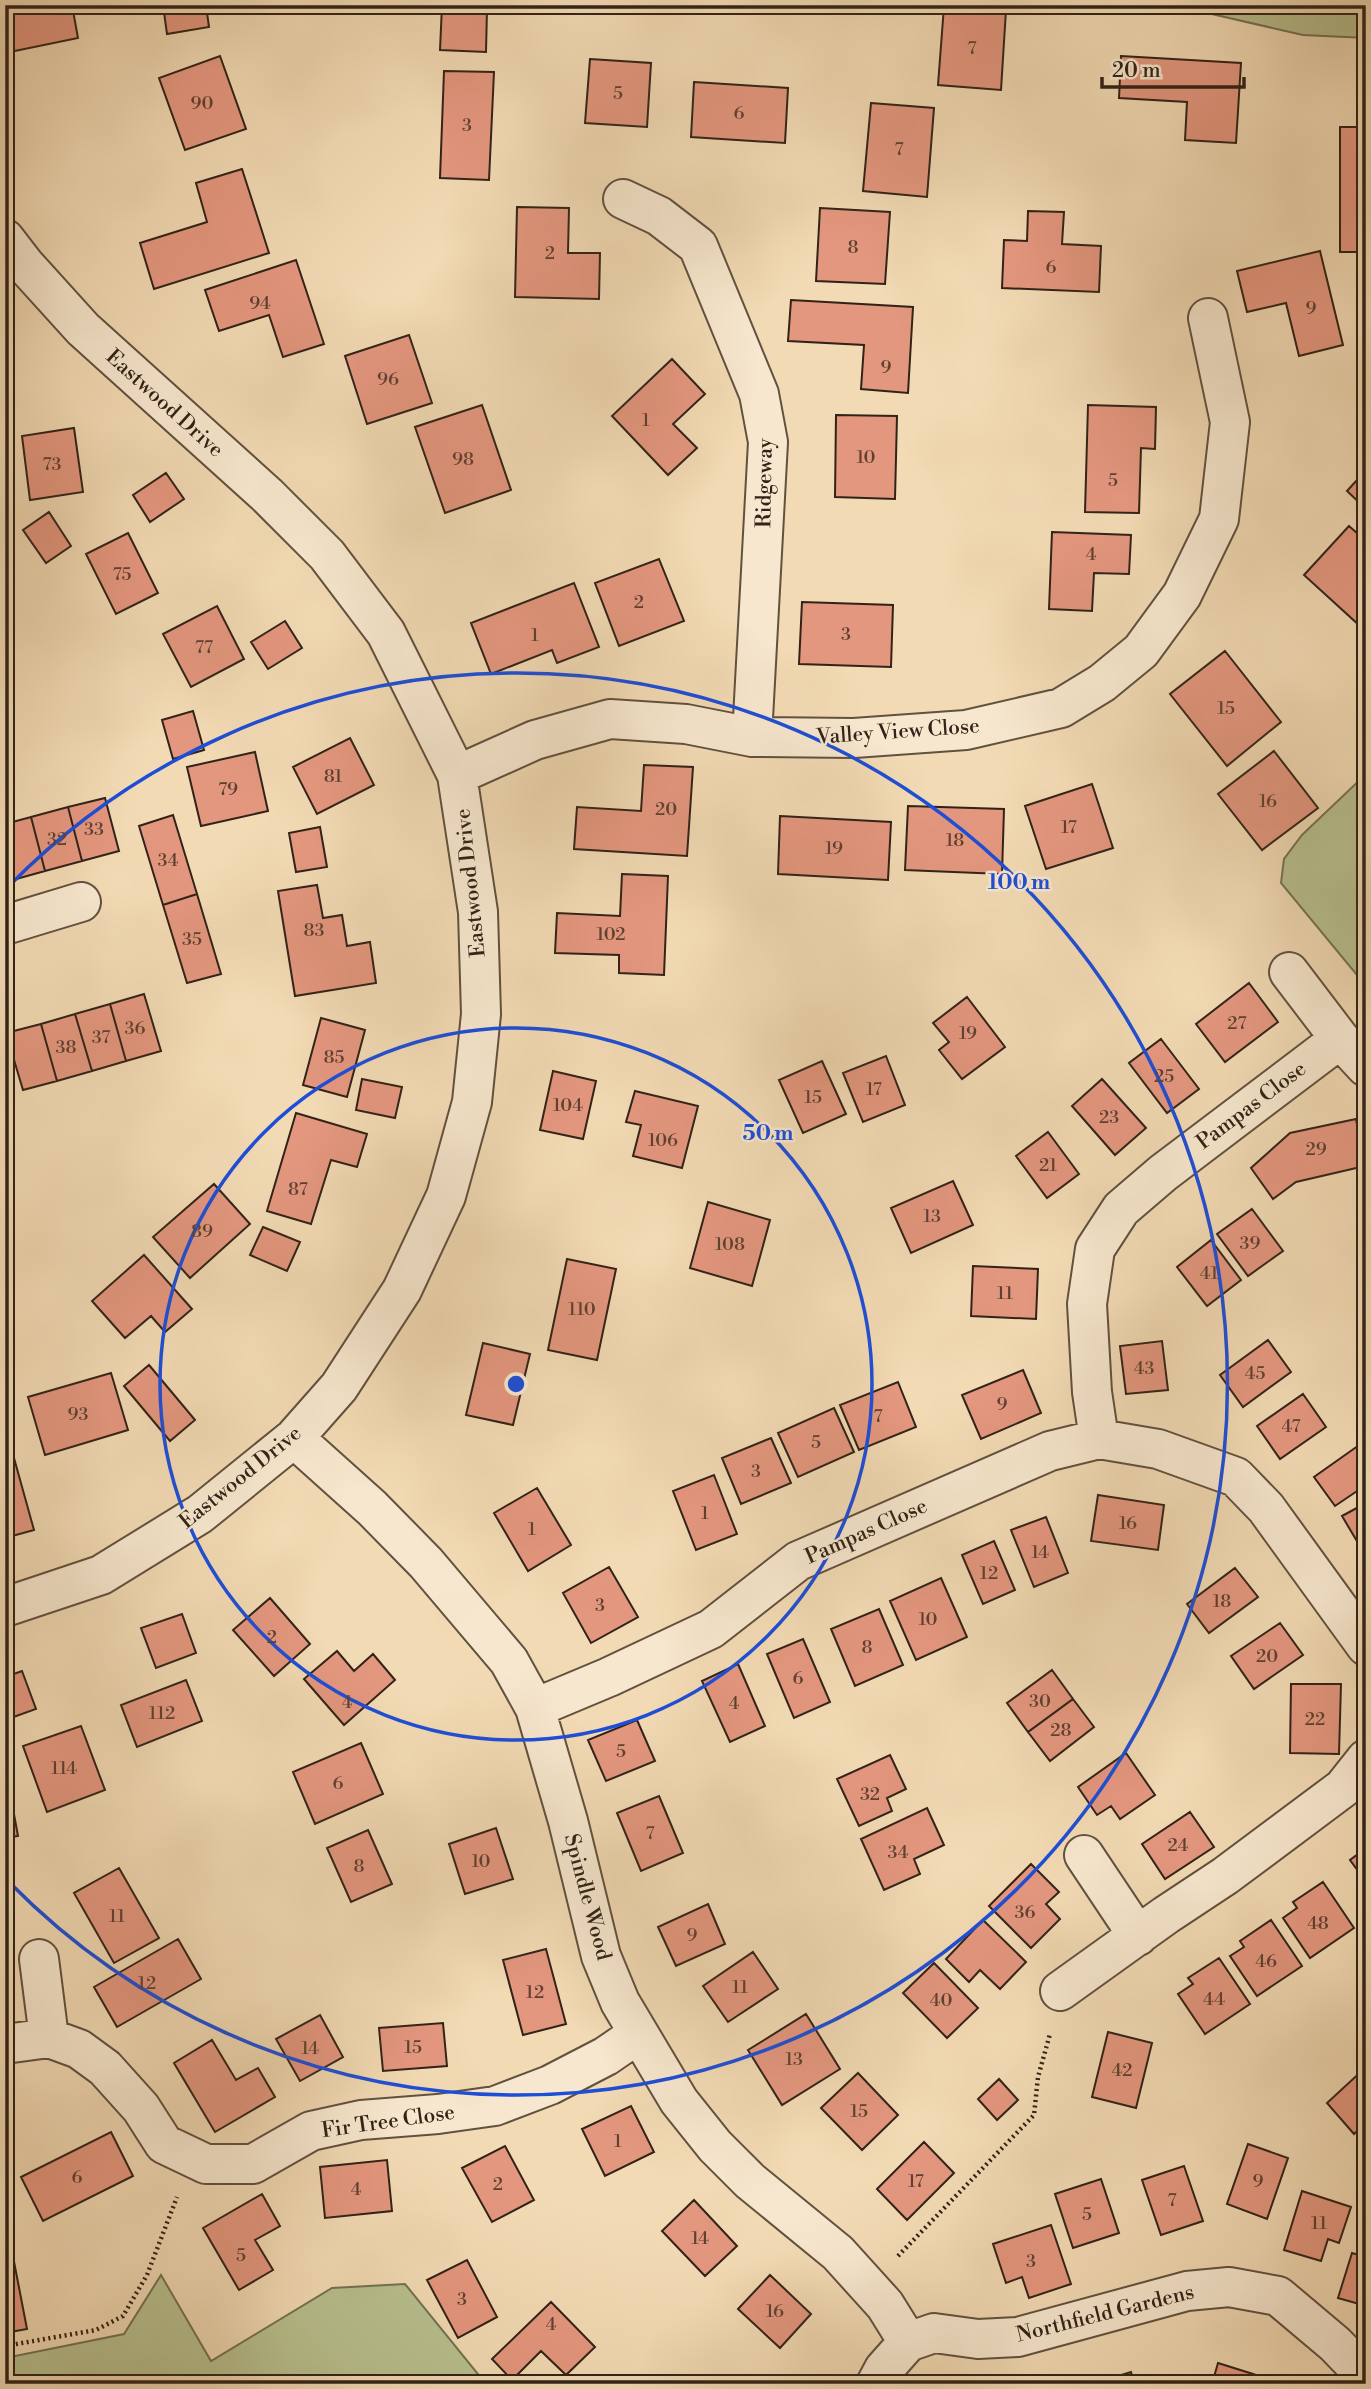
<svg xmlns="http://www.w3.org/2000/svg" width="1371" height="2389" font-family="'Libre Bodoni',serif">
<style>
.green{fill:#b8c08f;stroke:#747254;stroke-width:2}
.building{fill:#e4977f;stroke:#312318;stroke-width:2}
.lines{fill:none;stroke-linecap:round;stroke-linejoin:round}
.minor-casing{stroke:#61513f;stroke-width:42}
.path{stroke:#312318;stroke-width:4.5;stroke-dasharray:2 3.5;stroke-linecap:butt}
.minor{stroke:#f7e7ce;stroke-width:38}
.ring{fill:none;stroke:#1d4ed8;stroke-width:3.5}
.labels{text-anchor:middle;stroke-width:5;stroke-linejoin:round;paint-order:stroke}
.number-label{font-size:18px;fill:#5e4032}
.street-label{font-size:21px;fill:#312318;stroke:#f7e7ce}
.centre{fill:#1d4ed8;stroke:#f7e7ce;stroke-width:3.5}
.ring-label{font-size:21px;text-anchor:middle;font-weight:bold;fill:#1d4ed8;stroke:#f7e7ce;stroke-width:5;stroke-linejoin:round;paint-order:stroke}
</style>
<rect width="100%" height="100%" fill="#f2dab4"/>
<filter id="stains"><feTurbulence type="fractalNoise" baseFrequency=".00286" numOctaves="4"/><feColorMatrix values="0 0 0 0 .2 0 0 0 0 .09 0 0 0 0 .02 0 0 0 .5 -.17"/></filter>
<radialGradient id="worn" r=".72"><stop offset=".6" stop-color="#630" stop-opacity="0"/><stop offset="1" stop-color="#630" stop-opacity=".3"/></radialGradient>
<path class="green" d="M1051,5H1366V38L1303,35L1190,9Z
M1366,774V986L1281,883L1284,859L1302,835Z
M161,2275L211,2361L332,2288L405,2284L486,2384H5V2358L124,2334Z"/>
<path class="building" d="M5,5H72L78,38L5,53Z
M163,5H206L209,27L167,34Z
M442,5H520V10L487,9L486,52L440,50Z
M944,6L1006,10L1001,90L938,85Z
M220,56L246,129L185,150L159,78Z
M1121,56L1241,63L1236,143L1185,140L1187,102L1119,98Z
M590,59L651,63L647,127L585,123Z
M444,71L494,72L489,180L440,178Z
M694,82L788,88L785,143L691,137Z
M871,103L934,108L927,197L863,191Z
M1340,127H1366V252H1340Z
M242,169L269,253L154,289L140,243L207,222L196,183Z
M517,207L569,208L568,253H600L599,299L515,297Z
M820,208L890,212L885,284L816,281Z
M1028,211L1064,212L1062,244L1101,246L1099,292L1002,288L1004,240L1027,241Z
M1320,251L1343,345L1299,356L1286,303L1247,312L1237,271Z
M296,260L324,344L283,357L269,315L219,331L205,290Z
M791,300L913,307L908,393L861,389L864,345L788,341Z
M409,335L432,403L367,424L345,356Z
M672,359L705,394L673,424L697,448L668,475L612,416Z
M482,405L511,490L445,513L415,427Z
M1088,405L1156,407L1155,449L1141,448L1139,513L1085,512Z
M836,415L897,416L895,499L835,497Z
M74,428L83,492L30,500L22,436Z
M1366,470V509L1347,491Z
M166,473L184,499L150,522L133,495Z
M49,512L71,546L46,563L23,530Z
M1349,526L1366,541V620L1360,626L1304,575Z
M1052,532L1131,535L1129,574L1094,573L1092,611L1049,609Z
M128,533L158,593L116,614L86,554Z
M659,559L684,621L619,646L595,583Z
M574,583L599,647L557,663L552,650L491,674L471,623Z
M802,602L893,605L891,667L799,664Z
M217,606L244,659L191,687L163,634Z
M285,621L302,648L268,669L251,642Z
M1225,651L1281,722L1227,766L1170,694Z
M193,711L204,750L173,759L162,720Z
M350,738L374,785L317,814L293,767Z
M1274,751L1318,808L1262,850L1218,794Z
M255,752L268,811L201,826L187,767Z
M644,765L693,767L687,856L574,849L577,807L641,811Z
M1092,784L1113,848L1046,869L1025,806Z
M105,798L119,851L82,861L68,807Z
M908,806L1004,809L1002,874L905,870Z
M68,807L82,861L45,871L31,817Z
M173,815L197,894L163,905L139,826Z
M780,816L891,822L888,880L778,874Z
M31,817L45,871L9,881L5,868V824Z
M320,827L327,867L296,872L289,833Z
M622,874L668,876L664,975L619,973V955L555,953L557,913L620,916Z
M317,885L323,918L342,915L347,946L370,942L376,983L295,996L278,891Z
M197,894L221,974L187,983L163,905Z
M1249,983L1278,1022L1225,1062L1196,1024Z
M144,994L161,1051L126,1061L110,1004Z
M967,997L1005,1047L962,1079L939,1050L949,1042L933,1023Z
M110,1004L126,1061L92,1071L75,1014Z
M75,1014L92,1071L57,1081L41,1024Z
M321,1018L365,1030L347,1097L303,1085Z
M41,1024L57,1081L23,1090L6,1033Z
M1161,1039L1199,1089L1167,1113L1129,1063Z
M886,1056L905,1105L863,1122L843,1073Z
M822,1061L846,1114L803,1133L779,1080Z
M553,1071L596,1081L583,1139L540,1130Z
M362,1079L402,1087L395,1118L356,1110Z
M1102,1079L1146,1128L1115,1155L1072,1106Z
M635,1091L698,1106L682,1168L633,1156L641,1125L626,1122Z
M296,1113L367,1134L357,1167L331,1160L311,1224L267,1211Z
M1356,1119L1365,1166L1296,1182L1273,1199L1251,1168L1290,1133Z
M1048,1132L1079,1174L1047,1198L1016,1156Z
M953,1181L973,1225L911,1253L891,1208Z
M214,1184L250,1224L190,1278L153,1237Z
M708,1202L770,1220L752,1286L690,1268Z
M1366,1207V1223L1358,1213Z
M1252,1209L1283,1251L1248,1276L1217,1234Z
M263,1227L300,1242L287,1271L250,1255Z
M1211,1240L1241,1280L1207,1306L1177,1267Z
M144,1255L192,1309L165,1332L151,1316L125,1338L92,1301Z
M567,1259L616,1269L597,1360L548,1350Z
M973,1266L1038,1269L1036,1319L971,1316Z
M1268,1340L1291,1372L1243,1407L1220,1375Z
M1162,1341L1168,1390L1126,1394L1120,1346Z
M483,1343L530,1354L513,1425L466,1415Z
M149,1365L195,1420L170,1441L124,1386Z
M1023,1370L1041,1413L981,1439L962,1395Z
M111,1373L128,1430L45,1455L28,1397Z
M898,1382L916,1427L859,1450L840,1405Z
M1303,1394L1326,1427L1280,1459L1257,1426Z
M834,1408L854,1452L798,1477L778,1433Z
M771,1438L791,1483L741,1504L722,1458Z
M1362,1443L1366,1448V1485L1335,1506L1314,1477Z
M14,1458L34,1530L5,1538V1461Z
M714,1475L737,1534L696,1550L673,1491Z
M537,1488L571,1545L528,1571L494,1513Z
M1098,1495L1164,1505L1158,1550L1091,1541Z
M1366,1503V1545L1361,1548L1342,1516Z
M1046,1517L1068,1573L1034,1587L1011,1530Z
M994,1541L1015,1590L983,1604L962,1555Z
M609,1567L638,1617L591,1643L563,1593Z
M1235,1568L1258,1597L1209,1633L1187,1604Z
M941,1578L967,1637L916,1660L890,1601Z
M270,1598L310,1644L274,1676L233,1630Z
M879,1609L903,1665L855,1686L831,1629Z
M182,1614L196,1653L156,1668L141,1628Z
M1280,1623L1303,1655L1254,1689L1231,1656Z
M803,1639L830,1702L794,1718L767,1654Z
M337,1651L354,1671L373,1654L395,1680L344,1725L304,1679Z
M738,1664L765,1726L730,1742L702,1681Z
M1052,1670L1073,1699L1028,1732L1007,1703Z
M22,1671L36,1709L5,1720V1677Z
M186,1680L202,1721L137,1747L121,1705Z
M1291,1684H1341L1339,1754L1290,1753Z
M1073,1699L1094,1727L1050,1761L1028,1732Z
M637,1720L655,1761L606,1781L588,1740Z
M81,1726L105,1790L47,1812L23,1746Z
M361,1743L383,1794L315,1824L293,1772Z
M1126,1753L1155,1795L1120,1819L1111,1806L1097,1815L1078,1787Z
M890,1755L906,1789L887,1798L892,1811L859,1826L837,1779Z
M5,1776H7L18,1836L5,1838Z
M659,1796L683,1853L641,1871L617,1813Z
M927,1808L944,1845L914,1859L920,1874L884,1890L861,1839Z
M1190,1812L1214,1847L1165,1879L1142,1844Z
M496,1828L513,1879L465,1894L449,1844Z
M368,1830L392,1884L351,1902L327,1848Z
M1366,1848V1882L1350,1860Z
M1031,1864L1059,1892L1046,1904L1060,1919L1031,1948L989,1906Z
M119,1868L159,1938L114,1963L74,1893Z
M1323,1882L1354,1928L1310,1958L1283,1918L1297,1908L1293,1902Z
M708,1904L725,1944L676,1966L658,1927Z
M983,1920L1026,1962L1000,1989L980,1970L969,1982L946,1959Z
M1271,1920L1302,1966L1257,1996L1230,1956L1244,1947L1240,1941Z
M178,1939L201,1979L117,2027L94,1987Z
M546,1949L566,2024L523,2035L503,1960Z
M753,1952L778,1989L728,2022L703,1986Z
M1219,1958L1250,2004L1205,2034L1178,1994L1193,1984L1188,1978Z
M934,1963L978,2008L947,2038L903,1993Z
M806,2014L840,2069L782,2105L748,2050Z
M320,2015L343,2057L300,2081L276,2039Z
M443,2023L447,2066L383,2071L379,2028Z
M1108,2032L1152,2043L1136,2108L1092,2097Z
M212,2040L236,2080L258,2068L275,2097L215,2132L174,2063Z
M1366,2067V2123L1354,2134L1327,2103Z
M858,2073L898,2115L862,2150L821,2108Z
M999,2079L1018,2100L997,2120L978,2099Z
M631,2106L654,2152L605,2176L582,2129Z
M111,2132L133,2176L43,2221L21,2177Z
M924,2142L954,2173L907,2220L877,2189Z
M1248,2144L1288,2158L1267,2219L1227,2204Z
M505,2146L534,2200L492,2222L462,2168Z
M387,2160L392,2211L325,2218L320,2167Z
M1184,2166L1203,2221L1161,2235L1142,2180Z
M1101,2179L1119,2233L1073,2248L1055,2194Z
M1302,2191L1351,2207L1339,2243L1328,2239L1321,2261L1284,2250Z
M262,2194L280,2226L255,2240L273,2270L239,2290L203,2228Z
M694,2200L737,2246L705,2276L662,2231Z
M1051,2225L1071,2284L1029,2298L1022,2277L1006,2283L993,2244Z
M11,2246L27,2329L5,2333V2247Z
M1352,2253L1366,2257V2306L1338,2298Z
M467,2260L497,2317L458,2338L427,2280Z
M770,2275L811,2314L780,2348L738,2309Z
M551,2302L595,2347L566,2375L541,2351L512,2380L492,2359Z
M1218,2363L1253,2374L1250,2384H1212Z
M1131,2372L1134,2384H1095V2383Z
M1253,2374L1284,2384H1250Z
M635,2377L642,2384H628Z"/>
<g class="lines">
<g class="minor-casing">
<path id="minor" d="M623,199L659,216L698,246L759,394L768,442L752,737
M5,239L25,265L83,329L267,495L327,555L386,633L457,775L478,912L481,1014L472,1102L446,1196L402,1290L339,1387L294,1438L200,1514L101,1575L5,1607
M457,775L535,740L610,719L686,724L752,737L854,738L966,730L1061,708L1102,683L1141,651L1182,595L1219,519L1230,422L1208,318
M5,925L81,902
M1289,972L1340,1039L1366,1067
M294,1438L372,1508L426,1563L509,1661L535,1708L568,1821L601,1956L620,2002L679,2101L715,2146L750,2181L838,2253L885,2305L908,2342
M1099,1439L1092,1392L1087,1304L1095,1249L1121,1209L1163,1173L1340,1039
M535,1708L609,1677L711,1629L798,1561L1050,1451L1099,1439L1158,1449L1236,1477L1266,1508L1366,1646
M1084,1855L1138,1936
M39,1959L49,2038L79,2049L105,2068L141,2108L164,2144L206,2164H253L311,2131L361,2120L438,2114L495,2106L550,2085L606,2056L638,2034
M1060,1991L1166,1915L1225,1876L1343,1788L1366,1759
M5,2044L49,2038
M876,2384L884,2369L908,2342L934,2333L978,2339L1018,2337L1187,2291L1229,2287L1278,2296L1335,2344L1366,2376"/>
</g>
<path class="path" d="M898,2256L1034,2115L1038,2077L1050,2034
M5,2346L96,2330L123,2316L147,2275L177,2197"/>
<use href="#minor" class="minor"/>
</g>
<g class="ring">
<circle cx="516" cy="1384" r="356"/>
<path d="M9 886A711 711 0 1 1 9 1882"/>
</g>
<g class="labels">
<g class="number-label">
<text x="972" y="54">7</text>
<text x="618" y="99">5</text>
<text x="202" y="109">90</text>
<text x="739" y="119">6</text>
<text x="467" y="131">3</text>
<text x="899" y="155">7</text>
<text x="853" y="253">8</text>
<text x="550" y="259">2</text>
<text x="1051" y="273">6</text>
<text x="260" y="309">94</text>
<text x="1311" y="314">9</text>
<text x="886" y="373">9</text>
<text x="388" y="385">96</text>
<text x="646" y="426">1</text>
<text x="866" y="463">10</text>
<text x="463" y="465">98</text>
<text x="52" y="470">73</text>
<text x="1113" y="486">5</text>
<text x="1091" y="560">4</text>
<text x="122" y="580">75</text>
<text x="639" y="608">2</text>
<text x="846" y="640">3</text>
<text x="535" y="641">1</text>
<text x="204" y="653">77</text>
<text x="1226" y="714">15</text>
<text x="333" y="782">81</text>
<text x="228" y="795">79</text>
<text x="1268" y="807">16</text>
<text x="666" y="815">20</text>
<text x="1069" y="833">17</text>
<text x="94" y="835">33</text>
<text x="57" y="845">32</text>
<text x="955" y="846">18</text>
<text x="834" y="854">19</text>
<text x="168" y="866">34</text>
<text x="314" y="936">83</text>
<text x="611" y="940">102</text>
<text x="192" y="945">35</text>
<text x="1237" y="1029">27</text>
<text x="135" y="1034">36</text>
<text x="968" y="1039">19</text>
<text x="101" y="1043">37</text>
<text x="66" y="1053">38</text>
<text x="334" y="1063">85</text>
<text x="1164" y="1082">25</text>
<text x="874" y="1095">17</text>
<text x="813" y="1103">15</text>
<text x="568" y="1111">104</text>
<text x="1109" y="1123">23</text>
<text x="663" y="1146">106</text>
<text x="1316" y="1155">29</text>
<text x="1048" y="1171">21</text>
<text x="298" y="1195">87</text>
<text x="932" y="1222">13</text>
<text x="202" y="1237">89</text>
<text x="1250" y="1249">39</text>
<text x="730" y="1250">108</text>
<text x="1209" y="1279">41</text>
<text x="1005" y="1299">11</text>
<text x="582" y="1315">110</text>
<text x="1144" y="1374">43</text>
<text x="1255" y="1379">45</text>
<text x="1002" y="1410">9</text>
<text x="78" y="1420">93</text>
<text x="878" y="1422">7</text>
<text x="1291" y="1432">47</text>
<text x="816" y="1448">5</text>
<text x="756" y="1477">3</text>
<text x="705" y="1519">1</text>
<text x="1128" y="1529">16</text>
<text x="532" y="1535">1</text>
<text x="1040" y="1558">14</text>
<text x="989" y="1579">12</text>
<text x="1222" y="1607">18</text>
<text x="600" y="1611">3</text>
<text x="928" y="1625">10</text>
<text x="272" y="1643">2</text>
<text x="867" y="1653">8</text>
<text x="1267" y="1662">20</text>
<text x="798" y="1684">6</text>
<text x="1040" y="1707">30</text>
<text x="347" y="1708">4</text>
<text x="734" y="1709">4</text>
<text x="162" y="1719">112</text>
<text x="1315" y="1725">22</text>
<text x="1061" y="1736">28</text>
<text x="621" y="1757">5</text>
<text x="64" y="1774">114</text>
<text x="338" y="1789">6</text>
<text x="870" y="1800">32</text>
<text x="650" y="1839">7</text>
<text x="1178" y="1851">24</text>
<text x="898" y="1858">34</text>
<text x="481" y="1867">10</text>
<text x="359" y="1872">8</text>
<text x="1025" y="1918">36</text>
<text x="117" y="1922">11</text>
<text x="1318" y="1929">48</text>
<text x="692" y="1941">9</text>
<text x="1266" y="1967">46</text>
<text x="147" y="1989">12</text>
<text x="740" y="1993">11</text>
<text x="535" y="1998">12</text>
<text x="1214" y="2005">44</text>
<text x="941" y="2006">40</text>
<text x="413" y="2053">15</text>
<text x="310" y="2054">14</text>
<text x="794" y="2065">13</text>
<text x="1122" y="2076">42</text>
<text x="859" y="2117">15</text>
<text x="618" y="2147">1</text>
<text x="77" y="2183">6</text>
<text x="916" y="2187">17</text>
<text x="1258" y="2187">9</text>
<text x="498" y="2190">2</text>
<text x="356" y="2195">4</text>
<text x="1172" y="2206">7</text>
<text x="1087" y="2220">5</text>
<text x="1319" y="2229">11</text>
<text x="700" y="2244">14</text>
<text x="241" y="2261">5</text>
<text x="1031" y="2267">3</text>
<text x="462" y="2305">3</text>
<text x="775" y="2317">16</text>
<text x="551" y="2330">4</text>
</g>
<g class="street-label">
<text transform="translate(165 403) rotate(42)" y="7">Eastwood Drive</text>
<text transform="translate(764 483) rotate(-89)" y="7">Ridgeway</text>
<text transform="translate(898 731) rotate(-4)" y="7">Valley View Close</text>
<text transform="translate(470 883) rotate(-96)" y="7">Eastwood Drive</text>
<text transform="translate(1251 1105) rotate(-37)" y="7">Pampas Close</text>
<text transform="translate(240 1477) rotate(-39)" y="7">Eastwood Drive</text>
<text transform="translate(866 1531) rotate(-24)" y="7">Pampas Close</text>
<text transform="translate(588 1897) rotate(75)" y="7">Spindle Wood</text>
<text transform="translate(388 2121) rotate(-8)" y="7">Fir Tree Close</text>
<text transform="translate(1105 2313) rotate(-14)" y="7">Northfield Gardens</text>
</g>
</g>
<circle cx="516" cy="1384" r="10" class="centre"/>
<g class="ring-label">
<text x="1019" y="889">100 m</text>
<text x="768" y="1140">50 m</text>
</g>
<rect width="1371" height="2389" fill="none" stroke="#f2dab4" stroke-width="28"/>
<rect x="7" y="7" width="1357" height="2375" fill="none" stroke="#312318" stroke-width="3.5"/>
<rect x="14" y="14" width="1343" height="2361" fill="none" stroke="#312318" stroke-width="2"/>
<path d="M1102 77v10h142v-10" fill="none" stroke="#312318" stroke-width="3.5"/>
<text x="1112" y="77" font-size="21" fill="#312318" stroke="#f7e7ce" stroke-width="5" paint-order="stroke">20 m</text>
<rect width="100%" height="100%" filter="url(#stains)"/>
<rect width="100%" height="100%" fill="url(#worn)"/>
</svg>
